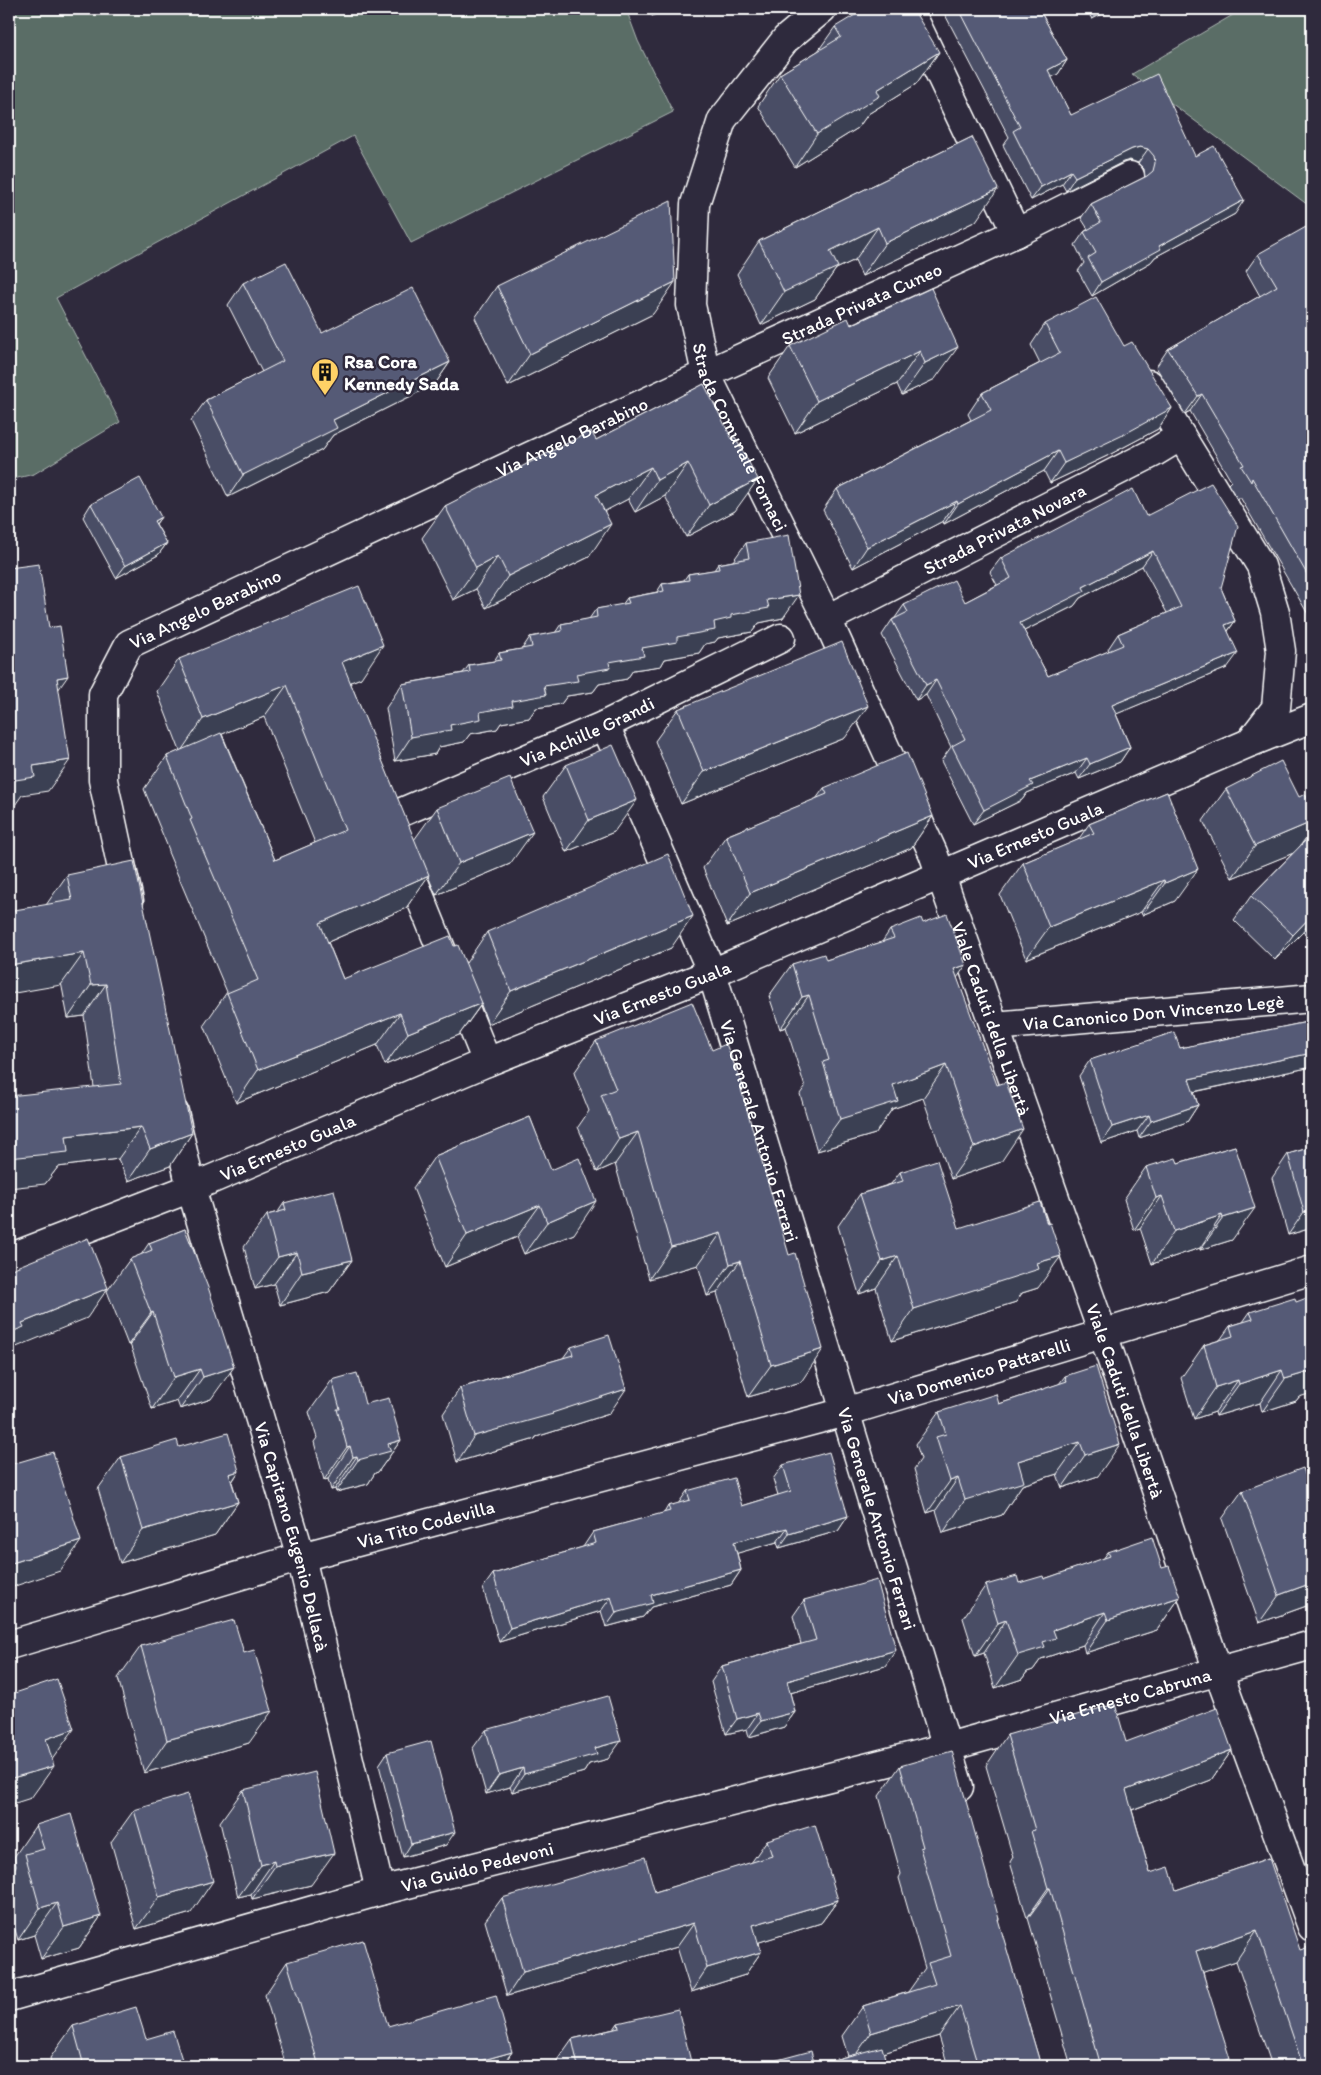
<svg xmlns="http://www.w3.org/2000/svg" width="1321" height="2075" font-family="Itim,sans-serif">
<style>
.green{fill:#5a6d66;stroke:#acb6b2}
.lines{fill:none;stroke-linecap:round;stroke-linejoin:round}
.minor-casing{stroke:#fff;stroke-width:31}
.minor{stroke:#2f2a3d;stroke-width:28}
.wall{fill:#484d65;stroke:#fff;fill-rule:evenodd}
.shaded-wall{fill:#3b3f53;stroke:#fff}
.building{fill:#545a76;stroke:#fff;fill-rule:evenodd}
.labels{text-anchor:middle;stroke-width:5;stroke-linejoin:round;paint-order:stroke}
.street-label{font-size:19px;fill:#fff;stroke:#2f2a3d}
.poi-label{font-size:19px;font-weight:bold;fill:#fff;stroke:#2f2a3d;text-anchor:start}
</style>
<rect width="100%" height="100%" fill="#2f2a3d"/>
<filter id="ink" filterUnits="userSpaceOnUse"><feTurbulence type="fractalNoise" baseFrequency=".02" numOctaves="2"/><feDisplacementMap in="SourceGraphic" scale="10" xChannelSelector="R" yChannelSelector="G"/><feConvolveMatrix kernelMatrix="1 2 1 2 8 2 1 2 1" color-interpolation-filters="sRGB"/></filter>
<g filter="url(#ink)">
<path class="green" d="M9,9H626L638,41L673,112L411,243L353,136L56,298L120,422L34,474L9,480Z
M1243,9H1312V208L1132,74Z"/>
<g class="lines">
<g class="minor-casing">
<g id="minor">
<path id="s1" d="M822,9L786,39L722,120L695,204L691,305L706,374L827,619L933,853L1103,1334L1218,1671L1312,1927"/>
<path d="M909,9L1016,233L1130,176"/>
<path d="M1149,384L1261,566L1275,612L1281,651L1276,708L1250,742"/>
<path id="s2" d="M827,619L1153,453L1181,436"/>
<path id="s3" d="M605,725L712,973L959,1787"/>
<path id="s4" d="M129,901L103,780V694L129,644L706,374L1016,233"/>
<path id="s5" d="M994,1026L1312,998"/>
<path id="s6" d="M487,1062L388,818L605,725L781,638"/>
<path id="s7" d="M174,1112L191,1188L301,1557L380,1891"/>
<path id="s8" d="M9,1258L191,1188L487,1062L712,973L1249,743L1312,718"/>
<path id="s9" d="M9,1645L301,1557L845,1412L1312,1270"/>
<path id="s10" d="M9,1997L380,1891L948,1747L1312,1645"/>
</g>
</g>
<use href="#minor" class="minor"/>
</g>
<path class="wall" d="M647,9H665L652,16Z
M942,9H1039L1067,60L1058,74L1051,77L1071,115L1195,156L1235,214L1155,257L1151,262L1092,296L1078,271L1084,263L1075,245L1084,232L1088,229L1081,218L1091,204L1145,177L1144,169L1138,163L1130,160L1123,162L1066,191L1062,184L1031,200L1003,145L1009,137Z
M1086,9H1112L1092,19Z
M835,27L939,52L916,84L868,114L858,128L795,167L758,106L780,74L818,51Z
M972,137L976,221L862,276L855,260L836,269L815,299L761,325L737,274L759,241Z
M1312,238V621L1240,497L1238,500L1228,484L1231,481L1190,411L1185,414L1156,367L1168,349L1260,296L1246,271L1258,254Z
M243,283L322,333L450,362L435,384L333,435L322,450L228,497L191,421L206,400L262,372L228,305Z
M497,286L653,314L508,386L475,318Z
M931,288L935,379L902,395L897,384L795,433L768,378L790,346L851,325Z
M1045,324L1124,346L1172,408L1158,429L1107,456L1050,483L1044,471L944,524L943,521L853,568L823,510L837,489L971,420L968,414L982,393L1040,363L1031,345Z
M704,384L735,511L686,537L665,496L635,512L628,499L604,511L589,557L486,608L476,589L453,600L422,538L445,506L596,440Z
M91,504L161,517L156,524L167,543L158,555L116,578L83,517Z
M1146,516L1221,588L1235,621L1228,631L1227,668L1116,714L1130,747L1120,762L1079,779L1076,773L1027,793L1022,800L973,824L941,761L951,747L926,695L916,700L882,635L892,620L895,618L904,605L965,602L997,585L990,572L1001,558ZM1142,566L1167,613L1118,634L1108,649L1109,651L1048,676L1024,631L1074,606L1080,598Z
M746,543L783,618L759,623L752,632L718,638L715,642L705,644L699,653L665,659L661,666L633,670L627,679L599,684L593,692L567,696L561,704L536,708L529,718L501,723L497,729L470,734L464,742L439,747L435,754L395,761L386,708L402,684L463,673L469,665L494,661L499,653L522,649L530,637L555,633L561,624L589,619L596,609L622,605L627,598L657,592L662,584L684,580L688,574L714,570L718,564L733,561Z
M179,659L361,678L350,682L414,840L437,808L510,864L436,895L428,876L406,908L328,942L343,979L454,946L466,963L487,932L671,948L488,1024L481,1005L459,1035L385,1065L377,1045L236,1103L204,1025L227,992L168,852L169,850L144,789L167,756L180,751L157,691ZM264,717L315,843L275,860L222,734Z
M678,709L845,738L681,804L655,741Z
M566,765L614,832L566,852L543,797Z
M824,788L933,816L911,848L727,926L703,868L726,836L816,799Z
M1226,789L1312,829L1299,847L1312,834V940L1303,932L1275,960L1234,920L1251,896L1293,853L1232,878L1203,821Z
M1167,792L1175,901L1142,915L1141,912L1026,959L1000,895L1023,863L1078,840L1089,824Z
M67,875L192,1133L170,1166L128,1181L118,1159L58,1167L45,1184L94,1087L84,1016L68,1018L46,905Z
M923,923L966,965L957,977L1001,1162L951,1179L923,1098L892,1109L875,1134L817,1151L800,1094L805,1087L786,1027L780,1029L769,996L792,964L826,960L882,942L890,930Z
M1312,1021V1067L1194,1092L1198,1105L1187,1122L1139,1138L1137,1131L1101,1143L1079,1076L1090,1060L1180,1048Z
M596,1041L712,1050L744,1088L741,1092L801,1382L748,1397L717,1293L707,1296L698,1265L649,1279L615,1164L597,1172L578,1127L589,1111L574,1073Z
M530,1117L574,1234L524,1254L517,1237L445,1267L413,1188L435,1156Z
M1235,1146L1232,1240L1200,1250V1248L1152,1264L1140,1228L1134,1230L1124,1199L1146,1167L1178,1163Z
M1312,1147V1228L1288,1235L1272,1178L1288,1154Z
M900,1172L959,1228L1038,1288L1022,1293L1016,1302L892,1341L876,1288L859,1294L838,1226L860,1194L891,1184Z
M284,1203L352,1260L329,1292L280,1305L274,1284L255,1289L244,1247L267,1215L278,1212Z
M185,1229L211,1399L180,1409L177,1401L152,1409L130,1344L128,1345L107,1291L130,1259L141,1255L149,1243Z
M1250,1312L1299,1397L1296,1401L1262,1412L1260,1403L1216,1416L1215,1412L1194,1419L1181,1378L1204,1345L1220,1340L1230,1326L1243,1322Z
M571,1347L609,1414L536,1437L535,1439L457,1462L443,1414L460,1388L563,1358Z
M1065,1376L1098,1476L1062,1488L1057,1474L1022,1485L1002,1515L943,1533L936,1510L927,1513L914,1469L921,1459L916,1444L939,1412L999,1404L1059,1384Z
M332,1380L365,1404L401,1440L378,1472L375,1473L368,1484L336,1492L335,1489L331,1490L328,1479L324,1480L314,1442L317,1438L309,1412Z
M179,1447L239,1471L232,1482L238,1502L215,1535L120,1563L98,1489L121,1457Z
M783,1465L848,1516L838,1531L779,1548L777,1542L737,1553L741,1570L731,1585L651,1607L643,1617L606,1627L601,1611L499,1642L483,1588L493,1574L583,1547L593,1532L664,1513L668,1506L678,1504L687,1491L742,1506L778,1495L773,1479Z
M1242,1491L1312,1495V1604L1259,1623L1222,1519Z
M1108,1552L1162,1568L1180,1597L1157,1630L1085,1653L1083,1645L1041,1659L1033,1670L1027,1672L1022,1679L995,1688L984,1653L975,1656L963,1618L986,1585L1019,1583L1044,1579L1103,1559Z
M804,1600L885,1666L790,1693L795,1712L784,1727L749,1737L747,1729L726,1734L711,1682L722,1666L801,1644L793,1616Z
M141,1646L244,1653L249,1743L144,1773L118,1678Z
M1312,1693V1715L1307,1701Z
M486,1730L608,1759L589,1764L584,1772L512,1792L510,1787L486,1794L473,1748Z
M1007,1735L1126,1742L1232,1750L1211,1780L1132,1810L1150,1873L1176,1890L1269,1858L1312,2066H1272L1236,1961L1203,1972L1225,2066H1071L1028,1918H1027L1010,1862L1013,1857L986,1766Z
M387,1753L446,1845L403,1857L379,1765Z
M900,1766L999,1919L998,1921L1041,2066H948L939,2036L883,2053L887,2066H823L826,2062L848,2056L842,2036L863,2006L908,1992L925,1968L899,1878L901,1874L879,1796Z
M243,1790L311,1885L252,1899L251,1894L238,1897L220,1822Z
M134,1810L191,1913L136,1929L111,1842Z
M36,1825L101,1916L79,1948L41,1959L34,1935L18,1940L9,1909V1877L16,1866L14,1857Z
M767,1840L838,1900L821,1923L759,1942L761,1952L745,1975L691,1992L677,1947L507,1996L485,1921L502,1898L655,1892L751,1863Z
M287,1962L388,2026L512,2052L502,2066H286L265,1995Z
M618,2023L692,2066H553L572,2039L614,2029Z
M73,2026L146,2039L184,2066H52L50,2058Z"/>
<path class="shaded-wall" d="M657,9H665L652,16Z
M1100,9H1112L1092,19Z
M939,52L916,84L868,114L858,128L795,167L817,134L877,90Z
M1067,60L1058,74L1039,84L1048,70Z
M1140,147L1148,149L1138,163L1130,160L1123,162L1066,191L1075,177L1132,149Z
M1071,171L1062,184L1031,200L1041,187Z
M998,189L976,221L862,276L885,243Z
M1244,200L1235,214L1155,257L1151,262L1092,296L1101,282L1159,246Z
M878,227L855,260L836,269L815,299L761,325L784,292L830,251Z
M675,282L653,314L508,386L530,354Z
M958,347L935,379L902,395L925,363Z
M920,351L897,384L795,433L817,401Z
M450,362L435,384L333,435L322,450L228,497L243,475L333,420Z
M1202,394L1190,411L1185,414L1198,396Z
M1172,408L1158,429L1107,456L1050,483L1064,463Z
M1058,451L1044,471L944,524L958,504Z
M688,463L665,496L635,512L657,480Z
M651,467L628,499L573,528L596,495Z
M758,479L735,511L686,537L709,505Z
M957,501L943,521L853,568L867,547Z
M161,517L152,529L154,521Z
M611,524L589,557L486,608L508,576Z
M167,543L158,555L116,578L125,566Z
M1153,551L1142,566L1080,598L1074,606L1010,638L1020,623L1083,587Z
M498,556L476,589L453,600L476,568Z
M799,595L783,618L759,623L752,632L718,638L715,642L705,644L699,653L665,659L661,666L633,670L627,679L599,684L593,692L567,696L561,704L536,708L529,718L501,723L497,729L470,734L464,742L439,747L435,754L395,761L411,737L450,725L480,712L512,701L544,686L642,648L677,637L767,600Z
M1235,621L1225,635V625Z
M383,645L361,678L320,694L342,662Z
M1238,653L1227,668L1102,720L1112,705Z
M68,676L46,707L57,678Z
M936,680L926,695L916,700L926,685Z
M287,685L264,717L181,751L203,719Z
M868,706L845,738L681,804L704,772Z
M1130,747L1120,762L1079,779L1090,764Z
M1087,758L1076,773L1027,793L1022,800L973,824L984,810L1030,781Z
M70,760L48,791L22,795L13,808L9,809V781L33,766Z
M637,800L614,832L566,852L589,820Z
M933,816L911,848L727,926L750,893Z
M1312,822V829L1296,852L1232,878L1255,846Z
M533,832L510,864L436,895L459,863Z
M1198,869L1175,901L1142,915L1165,883Z
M429,875L406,908L298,955L320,923Z
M1164,880L1141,912L1026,959L1049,927Z
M1312,915V918L1303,932L1275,960L1293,935Z
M693,916L671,948L488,1024L511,991Z
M84,953L61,985L9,994V965Z
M966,965L944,997L954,969Z
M106,984L84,1016L68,1018L91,985Z
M809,995L786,1027L780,1029L802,997Z
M482,1003L459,1035L385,1065L408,1033Z
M400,1013L377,1045L236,1103L258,1070Z
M1312,1053V1067L1178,1095L1189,1079Z
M946,1065L923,1098L892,1109L875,1134L817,1151L840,1119L893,1085Z
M1198,1105L1187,1122L1139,1138L1151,1121Z
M1149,1115L1137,1131L1101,1143L1112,1127Z
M141,1127L118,1159L58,1167L45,1184L9,1188V1158L66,1136Z
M1023,1129L1001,1162L951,1179L974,1147Z
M638,1132L615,1164L597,1172L619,1139Z
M192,1133L170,1166L128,1181L150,1149Z
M1162,1196L1140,1228L1134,1230L1156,1198Z
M596,1201L574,1234L524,1254L547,1222Z
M540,1205L517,1237L445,1267L467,1235Z
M1255,1208L1232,1240L1200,1250L1223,1218Z
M1312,1210V1228L1288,1235L1304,1212Z
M1222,1215L1200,1248L1152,1264L1174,1231Z
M721,1233L698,1265L649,1279L671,1247Z
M297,1252L274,1284L255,1289L278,1257Z
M898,1256L876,1288L859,1294L882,1261Z
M1061,1256L1038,1288L1022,1293L1016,1302L892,1341L914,1309L1037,1263Z
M352,1260L329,1292L280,1305L302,1272Z
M740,1261L717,1293L707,1296L730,1264Z
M108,1288L87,1318L9,1350V1333L22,1323Z
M153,1312L130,1344L128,1345L151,1313Z
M823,1349L801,1382L748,1397L771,1365Z
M234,1367L211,1399L180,1409L203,1377Z
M200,1369L177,1401L152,1409L174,1377Z
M1282,1370L1260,1403L1216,1416L1239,1384Z
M1312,1371V1393L1299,1397L1296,1401L1262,1412L1285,1379Z
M1238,1380L1215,1412L1194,1419L1216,1387Z
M626,1389L609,1414L536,1437L535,1439L457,1462L474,1436Z
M401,1440L378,1472L375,1473L368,1484L336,1492L358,1460L388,1444Z
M1080,1442L1057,1474L1022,1485L1002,1515L943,1533L965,1500L1018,1461Z
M1120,1444L1098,1476L1062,1488L1085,1455Z
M350,1446L328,1479L324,1480L347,1447Z
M357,1456L335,1489L331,1490L353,1457Z
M239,1471L217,1504L229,1474Z
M958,1478L936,1510L927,1513L950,1481Z
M238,1502L215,1535L120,1563L143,1530Z
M848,1516L838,1531L779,1548L789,1534Z
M787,1528L777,1542L724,1557L734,1542Z
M81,1541L60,1571L9,1588V1564Z
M741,1570L731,1585L651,1607L643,1617L606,1627L616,1613L651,1595Z
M1312,1583V1604L1259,1623L1279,1595Z
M13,1596L9,1602V1597Z
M611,1597L601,1611L499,1642L510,1628Z
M1180,1597L1157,1630L1085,1653L1108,1620Z
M1105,1612L1083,1645L1041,1659L1033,1670L1027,1672L1022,1679L995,1688L1018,1655L1043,1642L1053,1630Z
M1006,1620L984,1653L975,1656L998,1623Z
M896,1650L885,1666L776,1697L787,1681Z
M272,1711L249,1743L144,1773L167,1740Z
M795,1712L784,1727L749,1737L761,1721Z
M758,1713L747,1729L726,1734L737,1719Z
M74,1729L51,1761L46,1739Z
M621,1741L608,1759L589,1764L584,1772L512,1792L524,1774L595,1748Z
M1232,1750L1211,1780L1105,1820L1126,1790Z
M54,1766L31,1798L9,1805V1779Z
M523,1768L510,1787L486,1794L499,1775Z
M455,1832L446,1845L403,1857L411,1844Z
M334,1853L311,1885L252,1899L275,1866Z
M274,1861L251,1894L238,1897L261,1865Z
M213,1881L191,1913L136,1929L159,1897Z
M1048,1888H1050L1028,1918H1027Z
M838,1900L821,1923L737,1949L753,1925Z
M57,1903L34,1935L18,1940L40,1908Z
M101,1916L79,1948L41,1959L64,1927Z
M694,1923L677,1947L507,1996L523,1972Z
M1257,1930L1236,1961L1175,1982L1196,1951Z
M761,1952L745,1975L691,1992L707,1968Z
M960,2006L939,2036L850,2063L871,2033Z
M512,2052L502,2066H462Z
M1230,2059L1225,2066H1208Z"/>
<path class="building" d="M865,9H913L939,52L877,90L880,96L817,134L780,74L841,37L835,27Z
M959,9H1039L1067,60L1048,70L1071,115L1157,74L1195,156L1214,146L1244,200L1159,246L1161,249L1101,282L1088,258L1096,253L1084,232L1101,222L1091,204L1147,176L1153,171L1155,163L1154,156L1148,149L1140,147L1132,149L1075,177L1071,171L1041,187L1013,131L1020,127Z
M972,137L998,189L885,243L878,227L830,251L838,267L784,292L759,241Z
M671,201L675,282L530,354L497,286Z
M1306,227L1312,238V583L1252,478L1251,482L1241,466L1244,465L1202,394L1198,396L1168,349L1277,286L1258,254Z
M286,262L322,333L413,288L450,362L333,420L337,428L243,475L206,400L283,361L243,283Z
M931,288L958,347L925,363L920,351L817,401L790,346L848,318L851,325Z
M1096,297L1124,346L1132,342L1172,408L1121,436L1064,463L1058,451L958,504L957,501L867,547L837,489L991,410L982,393L1060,353L1045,324Z
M704,384L732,439L735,437L758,479L709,505L688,463L657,480L651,467L596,495L611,524L508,576L498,556L476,568L445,506L591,431L596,440Z
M140,478L161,517L154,521L167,543L125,566L91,504Z
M1211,483L1238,526L1221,588L1235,621L1225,625L1238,653L1112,705L1130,747L1090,764L1087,758L1030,781L1033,785L984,810L952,746L965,739L936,680L926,685L892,620L908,612L904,605L954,580L965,602L1011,578L1001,558L1133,489L1146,516ZM1153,551L1181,607L1118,634L1123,645L1048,676L1020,623L1085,591L1083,587Z
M789,535L799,595L767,600L769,608L731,615V618L714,622L715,630L677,637V642L642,648L644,656L609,662L610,668L576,674L578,681L544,686L546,695L512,701L513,706L480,712L481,719L450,725L451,730L411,737L402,684L470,672L469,665L501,660L499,653L532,647L530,637L562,631L561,624L597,617L596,609L629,603L627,598L664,591L662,584L689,580L688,574L719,569L718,564L749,558L746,543Z
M39,564L49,628L60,626L68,676L57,678L70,760L33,766L35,777L9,781V568Z
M359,586L383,645L342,662L429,875L320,923L343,979L450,936L454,946L458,945L482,1003L408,1033L400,1013L258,1070L227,993L258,980L190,820L192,819L167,756L221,733L275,860L345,830L287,685L203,719L179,659Z
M842,642L868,706L704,772L678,709Z
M613,745L637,800L589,820L566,765Z
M907,753L933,816L750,893L726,836L827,794L824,788Z
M1281,761L1299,797L1305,794L1312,808V822L1255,846L1226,789Z
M510,778L533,832L459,863L437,808Z
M1167,792L1198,869L1165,883L1164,880L1049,927L1023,863L1094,833L1089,824Z
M1312,834V915L1293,935L1251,896Z
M668,854L693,916L511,991L487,932Z
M134,861L192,1133L150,1149L141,1127L66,1136L68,1152L9,1158V1096L121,1084L106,984L91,985L84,953L9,965V911L72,900L67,875Z
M947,914L966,965L954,969L997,1085L1006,1082L1023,1129L974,1147L946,1065L893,1085L898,1101L840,1119L823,1062L829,1060L809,995L802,997L792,964L824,954L826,960L894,938L890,930L921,918L923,923Z
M692,1002L712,1050L726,1044L744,1088L741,1089L789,1255L795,1253L823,1349L771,1365L740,1261L730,1264L721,1233L671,1247L638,1132L619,1139L601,1095L616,1089L596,1041Z
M1312,1021V1053L1189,1079L1198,1105L1151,1121L1149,1115L1112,1127L1090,1060L1174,1032L1180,1048Z
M530,1117L551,1170L579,1158L596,1201L547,1222L540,1205L467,1235L435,1156Z
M1235,1146L1255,1208L1223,1218L1222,1215L1174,1231L1162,1196L1156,1198L1146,1167L1176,1158L1178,1163Z
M1312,1147V1210L1304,1212L1288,1154Z
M937,1160L959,1228L1040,1202L1047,1224L1050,1223L1061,1256L1037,1263L1039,1269L914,1309L898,1256L882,1261L860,1194L903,1181L900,1172Z
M334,1190L352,1260L302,1272L297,1252L278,1257L267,1215L286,1210L284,1203Z
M185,1229L209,1290L234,1367L203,1377L200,1369L174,1377L153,1312L151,1313L130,1259L152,1250L149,1243Z
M88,1238L108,1288L22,1323L24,1327L9,1333V1270Z
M1312,1296V1371L1285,1379L1282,1370L1239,1384L1238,1380L1216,1387L1204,1345L1233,1336L1230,1326L1253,1319L1250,1312L1295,1298L1296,1302Z
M609,1335L626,1389L552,1413L553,1414L474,1436L460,1388L573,1355L571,1347Z
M1096,1366L1120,1444L1085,1455L1080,1442L1018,1461L1024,1482L965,1500L958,1478L950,1481L936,1437L946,1434L939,1412L996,1394L999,1404L1067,1381L1065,1376Z
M357,1373L365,1404L389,1398L401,1440L388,1444L391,1451L358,1460L357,1456L353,1457L350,1446L347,1447L337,1409H340L332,1380Z
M228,1433L239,1471L229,1474L238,1502L143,1530L121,1457L177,1440L179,1447Z
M53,1452L81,1541L9,1564V1465Z
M829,1452L848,1516L789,1534L787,1528L734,1542L741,1570L651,1595L653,1603L616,1613L611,1597L510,1628L493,1574L596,1543L593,1532L670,1511L668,1506L690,1500L687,1491L734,1478L742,1506L791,1491L783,1465Z
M1303,1468L1312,1495V1583L1279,1595L1242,1491Z
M1152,1537L1162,1568L1169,1566L1180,1597L1108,1620L1105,1612L1053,1630L1056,1638L1043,1642L1045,1647L1018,1655L1006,1620L998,1623L986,1585L1017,1576L1019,1583L1043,1576L1044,1579L1110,1556L1108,1552Z
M877,1580L896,1650L787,1681L795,1712L761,1721L758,1713L737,1719L722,1666L816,1640L804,1600Z
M9,1581L13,1596L9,1597Z
M234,1620L244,1653L254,1650L272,1711L167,1740L141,1646Z
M57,1679L74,1729L46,1739L54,1766L9,1779V1695Z
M608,1696L621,1741L595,1748L597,1754L524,1774L523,1768L499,1775L486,1730Z
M1115,1704L1126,1742L1217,1708L1232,1750L1126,1790L1150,1873L1169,1867L1176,1890L1269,1858L1300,1950L1312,1946V2066H1303L1257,1930L1196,1951L1230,2059L1208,2066H1101L1050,1888H1048L1031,1831L1035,1830L1007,1735Z
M431,1741L455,1832L411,1844L387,1753Z
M952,1751L999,1919H998L1041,2066H978L960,2006L871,2033L863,2006L935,1984L928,1963L951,1956L920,1848L923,1847L900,1766Z
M315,1772L334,1853L275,1866L274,1861L261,1865L243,1790Z
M188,1794L213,1881L159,1897L134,1810Z
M71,1814L101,1916L64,1927L57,1903L40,1908L25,1854L44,1849L36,1825Z
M815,1825L838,1900L753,1925L761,1952L707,1968L694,1923L523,1972L502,1898L645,1857L655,1892L772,1856L767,1840Z
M363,1940L388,2026L496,1995L512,2052L462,2066H319L287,1962Z
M136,2007L146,2039L173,2031L184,2066H84L73,2026Z
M678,2009L692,2066H578L572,2039L619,2028L618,2023Z
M882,2047L887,2066H828L826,2062Z
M811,2051L815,2066H755Z"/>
</g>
<defs>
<g id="building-pin" transform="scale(1.4375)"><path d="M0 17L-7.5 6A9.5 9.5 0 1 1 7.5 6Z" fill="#ffd166" stroke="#2f2a3d"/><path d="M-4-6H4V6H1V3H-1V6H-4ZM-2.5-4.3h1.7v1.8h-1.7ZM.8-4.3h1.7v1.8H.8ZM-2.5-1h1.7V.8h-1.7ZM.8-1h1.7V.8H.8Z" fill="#111"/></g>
</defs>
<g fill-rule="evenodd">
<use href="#building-pin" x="325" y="372"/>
</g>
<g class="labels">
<g class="street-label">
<text dy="7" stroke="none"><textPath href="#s4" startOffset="1074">Strada Privata Cuneo</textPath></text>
<text dy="7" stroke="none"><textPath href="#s1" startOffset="481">Strada Comunale Fornaci</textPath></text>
<text dy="7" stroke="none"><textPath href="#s4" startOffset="755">Via Angelo Barabino</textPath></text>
<text dy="7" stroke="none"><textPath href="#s2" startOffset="199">Strada Privata Novara</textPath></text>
<text dy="7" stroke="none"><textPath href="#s4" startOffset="350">Via Angelo Barabino</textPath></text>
<text dy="7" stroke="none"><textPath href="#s6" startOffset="480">Via Achille Grandi</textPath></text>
<text dy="7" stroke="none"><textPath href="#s8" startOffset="1110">Via Ernesto Guala</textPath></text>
<text dy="7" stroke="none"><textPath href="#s8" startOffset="705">Via Ernesto Guala</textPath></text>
<text dy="7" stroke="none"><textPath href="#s5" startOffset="160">Via Canonico Don Vincenzo Legè</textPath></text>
<text dy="7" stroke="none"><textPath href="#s1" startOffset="1116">Viale Caduti della Libertà</textPath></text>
<text dy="7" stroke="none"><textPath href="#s3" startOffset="435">Via Generale Antonio Ferrari</textPath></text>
<text dy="7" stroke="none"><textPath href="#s8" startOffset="300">Via Ernesto Guala</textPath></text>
<text dy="7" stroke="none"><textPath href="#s9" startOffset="1008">Via Domenico Pattarelli</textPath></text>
<text dy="7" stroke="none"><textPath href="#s1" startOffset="1521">Viale Caduti della Libertà</textPath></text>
<text dy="7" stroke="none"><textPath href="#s3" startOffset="840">Via Generale Antonio Ferrari</textPath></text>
<text dy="7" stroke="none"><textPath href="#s9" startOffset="434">Via Tito Codevilla</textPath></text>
<text dy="7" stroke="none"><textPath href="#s7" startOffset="441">Via Capitano Eugenio Dellacà</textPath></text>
<text dy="7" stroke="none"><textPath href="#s10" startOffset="1161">Via Ernesto Cabruna</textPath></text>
<text dy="7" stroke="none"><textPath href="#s10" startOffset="486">Via Guido Pedevoni</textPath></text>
</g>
<g class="poi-label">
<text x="344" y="368">Rsa Cora<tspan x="344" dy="22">Kennedy Sada</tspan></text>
</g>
</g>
<rect width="1321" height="2075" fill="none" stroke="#2f2a3d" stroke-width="30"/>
<rect x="15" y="15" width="1291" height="2045" fill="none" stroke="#fff" stroke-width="2" filter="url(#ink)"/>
</svg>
